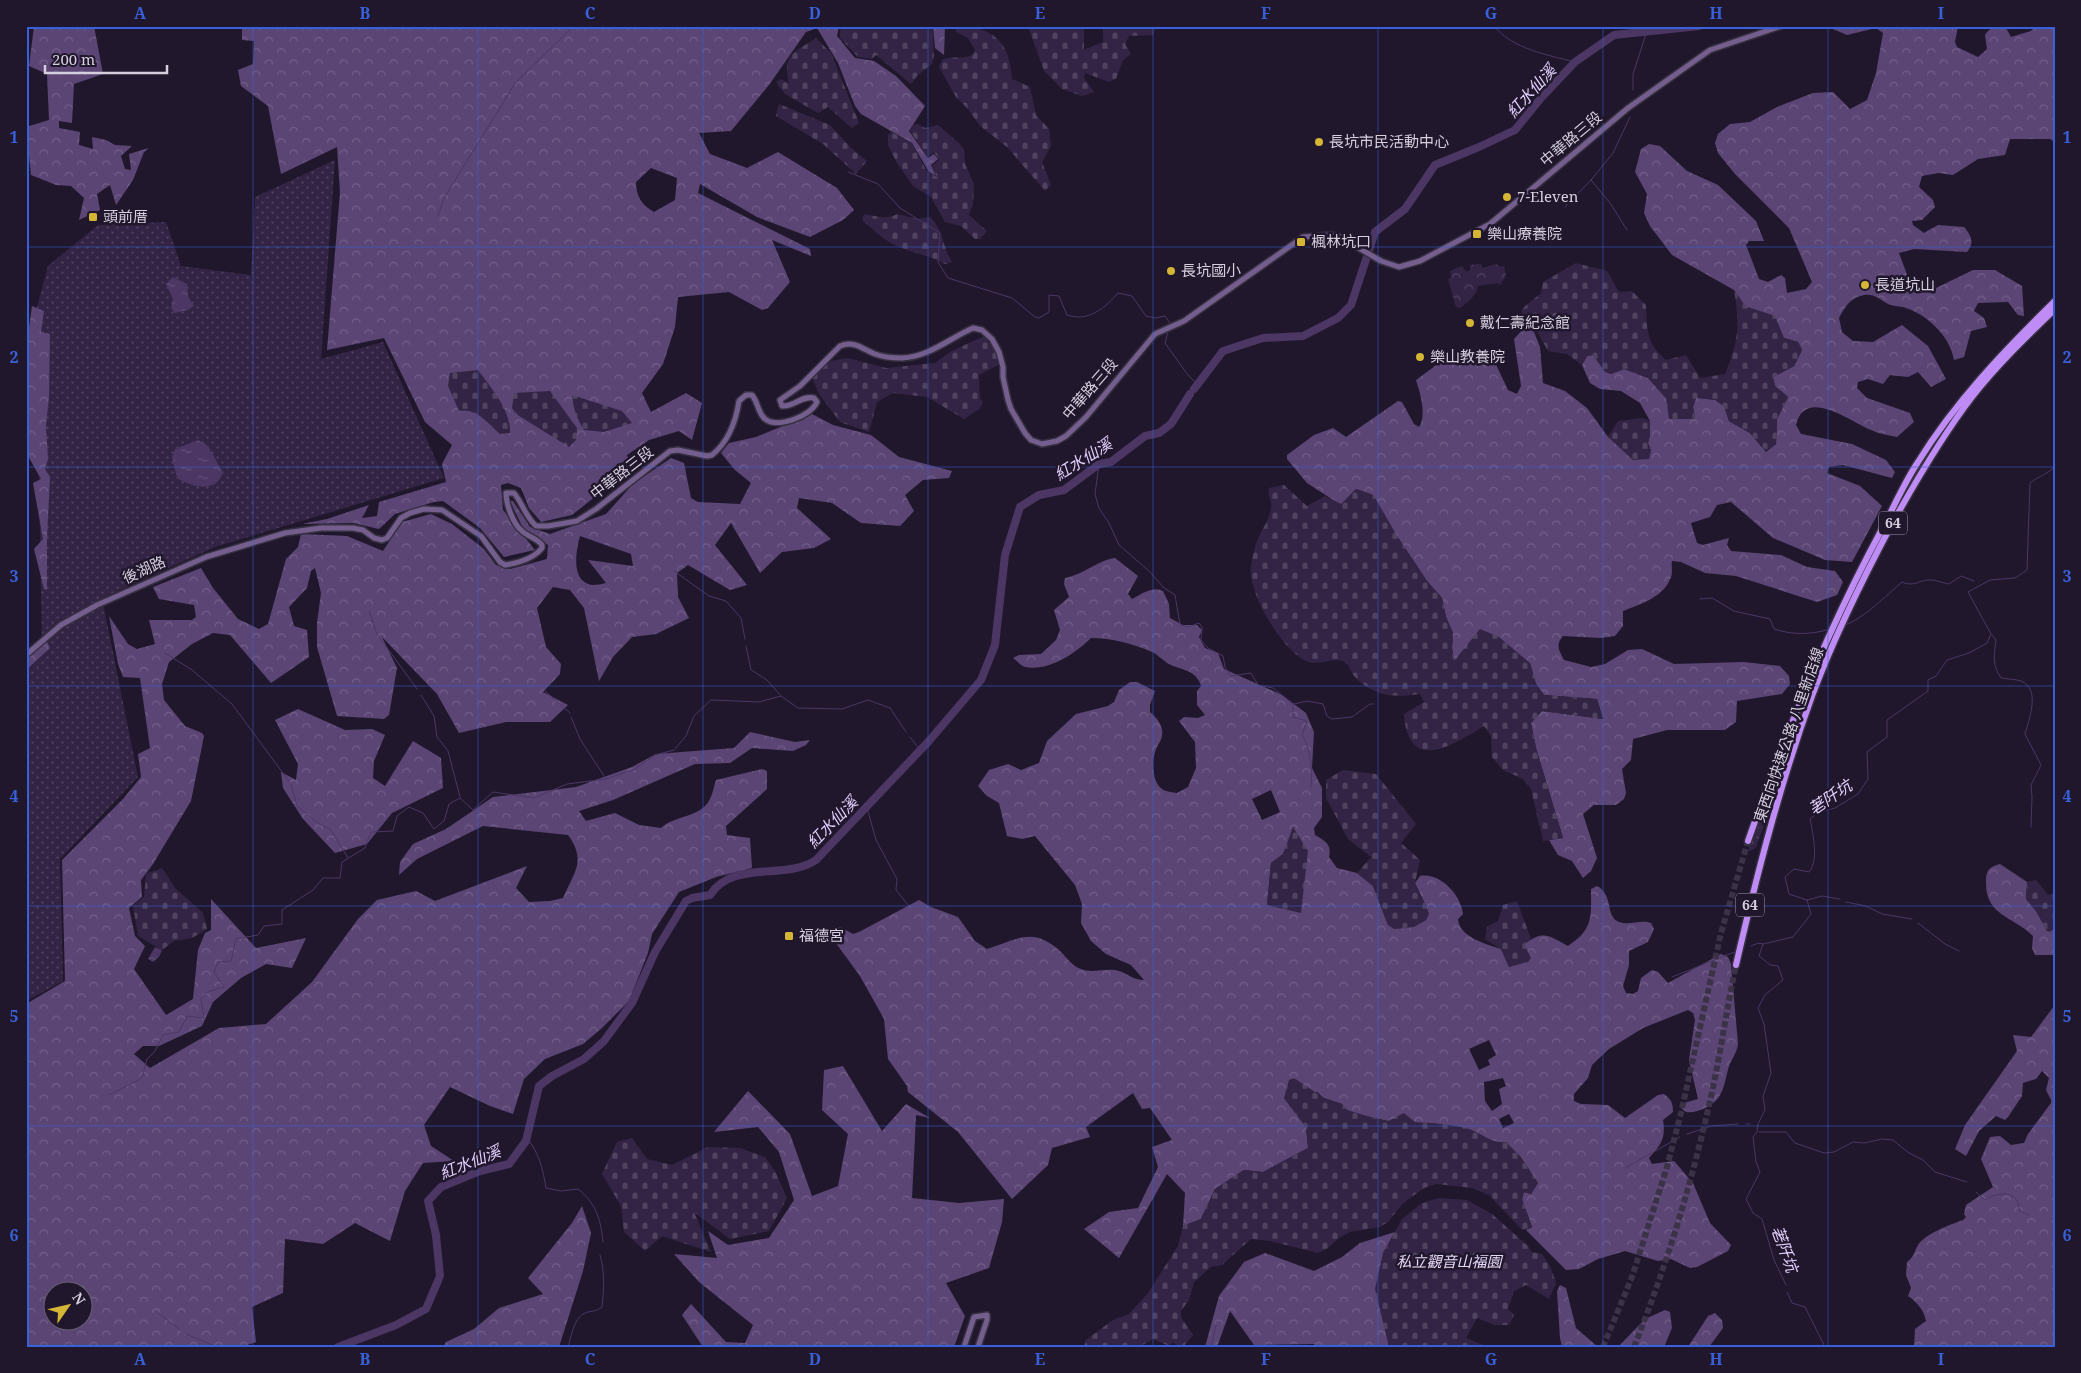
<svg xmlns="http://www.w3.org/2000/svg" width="2081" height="1373" font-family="'Noto Serif','Noto Sans TC',serif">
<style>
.grass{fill:url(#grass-dots)}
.forest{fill:url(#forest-crowns);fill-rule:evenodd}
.cemetery{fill:url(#cemetery-stones)}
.park{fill:url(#park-crowns)}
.water{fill:url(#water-ripples)}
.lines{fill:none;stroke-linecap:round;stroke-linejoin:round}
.stream{stroke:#4b3664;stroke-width:1}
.river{stroke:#4b3664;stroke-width:8}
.highway-tunnel{stroke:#3c3247;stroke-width:6;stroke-dasharray:6 3;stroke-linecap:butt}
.secondary-casing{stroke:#373040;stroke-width:8}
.highway-casing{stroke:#373040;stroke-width:9}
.secondary{stroke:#745e8e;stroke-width:5}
.highway{stroke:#be8cf4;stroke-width:6}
.grid{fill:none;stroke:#3861d9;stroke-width:1;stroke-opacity:0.55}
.poi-dot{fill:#d5b535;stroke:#21172d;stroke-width:2}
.labels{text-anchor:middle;stroke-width:5;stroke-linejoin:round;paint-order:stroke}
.shield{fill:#21172d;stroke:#9e97a8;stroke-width:1}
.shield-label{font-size:14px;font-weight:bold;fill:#d4cedd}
.street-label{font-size:15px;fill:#d4cedd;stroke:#21172d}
.poi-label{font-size:15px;fill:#d4cedd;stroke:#21172d;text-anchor:start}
.park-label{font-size:15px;font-style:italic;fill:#e6d9f8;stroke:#21172d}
.water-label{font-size:16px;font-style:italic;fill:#e2cefc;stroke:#21172d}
.neatline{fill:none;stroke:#3861d9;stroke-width:2}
.grid-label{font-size:16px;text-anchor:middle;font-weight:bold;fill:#3861d9}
</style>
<defs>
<pattern id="grass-dots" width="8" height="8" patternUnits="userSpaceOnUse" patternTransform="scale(1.25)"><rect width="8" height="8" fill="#332445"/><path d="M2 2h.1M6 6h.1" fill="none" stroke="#50435f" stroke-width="1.8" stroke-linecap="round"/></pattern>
<pattern id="forest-crowns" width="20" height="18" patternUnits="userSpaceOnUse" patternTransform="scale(1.25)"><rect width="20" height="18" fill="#5b4575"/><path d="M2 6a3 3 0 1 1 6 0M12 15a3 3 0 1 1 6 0" fill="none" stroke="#725f88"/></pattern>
<pattern id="cemetery-stones" width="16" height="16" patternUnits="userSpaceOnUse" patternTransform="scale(1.25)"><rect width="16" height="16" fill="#332445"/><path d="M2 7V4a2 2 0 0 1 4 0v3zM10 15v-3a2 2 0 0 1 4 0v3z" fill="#50435f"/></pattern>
<pattern id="park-crowns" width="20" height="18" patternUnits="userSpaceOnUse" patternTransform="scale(1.25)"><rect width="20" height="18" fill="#332445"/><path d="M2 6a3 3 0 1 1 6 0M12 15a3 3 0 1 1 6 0" fill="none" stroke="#50435f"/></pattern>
<pattern id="water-ripples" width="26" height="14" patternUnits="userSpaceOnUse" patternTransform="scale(1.25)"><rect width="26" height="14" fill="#4b3664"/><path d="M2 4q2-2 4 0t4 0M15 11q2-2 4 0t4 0" fill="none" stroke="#64527a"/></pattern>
</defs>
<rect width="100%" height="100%" fill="#21172d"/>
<path class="grass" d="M335,160L321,359L383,342L444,478L215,547L102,598L138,777L60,859L63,981L26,1001V663L42,647L36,311L48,266L98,225L166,222L181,266L251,275L255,197Z
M1773,786L1778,788L1756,847L1753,850L1748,851Z"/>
<path class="forest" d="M34,26H94L103,74L74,84L72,123L59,121V128L80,132L79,145L93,149L92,137L106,140L115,145L132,146L121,156L125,169L131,170L129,154L149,148L144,152L133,180L116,205L110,185L97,194L100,210L79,220L84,198L71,186L56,185L31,175L26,127L49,120L47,74L29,66Z
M839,26L837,36L855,58L874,61L896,76L925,106L909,131L928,158L934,154L938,159L931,165L936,176L929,172L912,143L861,114L855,106L838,63L817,28L806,32L769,85L731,131L699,133L710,154L747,168L778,152L837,188L854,210L843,220L810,237L757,217L700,184L698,193L810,249L811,256L772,240L790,282L768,308L762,310L729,292L678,297L675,327L663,364L642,393L651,412L686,393L702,403L692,440L679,431L649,440L627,455L630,469L572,515L541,522L529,508L521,488L508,483L501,485L503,510L535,550L504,557L480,528L443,501L434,502L395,514L379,529L353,523L302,524L327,519L369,505L362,518L377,516L379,502L446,482L442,464L452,445L425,422L384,338L327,350L340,192L337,147L281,174L268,106L241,86L238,70L253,64L254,41L242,40V29L260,27L313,26ZM651,168L677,178L675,200L654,212C642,205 636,197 636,182Z
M933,26H945L944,55L935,48Z
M1826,26H1958L1955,42L1957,47L1978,57L1987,49L1985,35C1990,27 1996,26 2005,26L2011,37L2031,31L2035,26H2055V142L2050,139H2010L2005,155L1978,159L1953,175L1939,173L1922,176L1919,187L1933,200L1935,207L1922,220L1912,221L1913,225L1924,233L1938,225L1964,227C1971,235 1975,243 1967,252L1914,249L1899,253L1909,280L1932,290L1973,270H1995L2022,286L2024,316L2018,315L2008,302L1978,303L1974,311L1984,318L1987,327L1971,331L1964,357L1954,360C1950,336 1927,314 1903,307C1898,306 1893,306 1888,304C1878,298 1873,292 1860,296C1849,299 1844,309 1839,318L1842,332L1853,341L1873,342L1902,325L1928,346L1946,379L1931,387L1918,372L1908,377L1890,375L1883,384L1868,379L1858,382L1857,388L1867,398L1910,413L1914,422L1897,437C1889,435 1879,434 1871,430C1851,422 1805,386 1796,425L1801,434L1852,444L1886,460L1895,472L1892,478L1843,465L1829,467L1827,473L1860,486L1882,506L1852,562L1825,560L1773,538L1731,502L1717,505L1710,517L1691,523L1697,543L1703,545L1729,538L1727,545L1731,551L1781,555L1807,567L1835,571L1843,582L1837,595L1817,602L1736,576L1705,573L1681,562L1672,561C1671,566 1673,573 1671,577C1664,597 1641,604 1623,611V626L1615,636L1601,638L1563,636C1555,645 1559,650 1564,660L1591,667L1605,664L1628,650L1642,649L1674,664L1744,662L1780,666L1789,676L1790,684L1782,694L1737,701L1736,722L1725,730H1667L1633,739L1631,760L1622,769L1626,793L1624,799L1616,805H1594L1583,814L1597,858L1591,871L1583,878L1572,861L1558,855L1549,840L1563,838L1536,748L1531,723L1542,711L1603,719L1597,699L1544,695L1536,684L1530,663L1456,659L1454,661L1452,648L1453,633L1446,617L1442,598L1427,581L1397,536L1373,495L1356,489L1341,505L1307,483L1287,459V455L1314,435L1333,428L1346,437L1398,401L1402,402L1414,424L1419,427C1427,416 1420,392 1416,380L1439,363L1481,353L1491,354L1508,390L1517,394L1521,386L1514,339L1525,327H1532L1540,347L1543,383L1565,391L1587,408L1608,437L1651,451L1648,443L1650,435V421L1640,403L1621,391L1600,389L1590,383L1582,365L1587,356L1593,355L1606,372L1611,374L1624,369L1648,378L1666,398L1695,418L1693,407L1696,397L1715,400L1724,406L1729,421L1750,433L1766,452L1776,444L1777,419L1788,397L1775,386L1773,377L1794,366L1802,350L1798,342L1784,338L1745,306L1734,290L1672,255L1650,226L1644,213L1647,194L1635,172L1641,149L1649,144L1660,146L1687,171L1718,185L1756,221L1764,241H1749L1746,245L1759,279L1768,282L1781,275L1785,278L1787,293L1806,289L1812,282L1789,228L1735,174L1718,153L1715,143L1718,134L1730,124L1750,122L1777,107L1813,93L1833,92L1850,109L1867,100L1876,73L1883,33L1876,28L1847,35Z
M32,306L44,311L41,332L50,334L49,398L46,425L48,459L45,469L50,477L47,538V590L44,589L34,549L43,539L33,483L41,479L28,456L26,446V349Z
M812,414L833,425L871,435L899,457L952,471L949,478L923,480L905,495L914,511L900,526L861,523L832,503L799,498L797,508L831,539L814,548L782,552L760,573L731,523L715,545L747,585L730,590L688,565L677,573L678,597L689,618L656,634L632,637L613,657L599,681L584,608L570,590L553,587L537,608L546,647L561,664L560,674L543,692L568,705L550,722H506L459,733L437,694L382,637L397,668L389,715L384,719L337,716L317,647V623L321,593L315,568L311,571L307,588L289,607L294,626L307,630L309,657L271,683L230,635L213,633L192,644L169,662L162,684L164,700L185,726L202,733L204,736L191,801L153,864L141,880L142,897L129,908L135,936L145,946L134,969L166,1015L193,999L198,950L205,933L211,930V899L256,948L306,938L292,968L266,964L241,978L213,1002L202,1026L159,1046H143L134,1054L150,1068L219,1028L266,1024L312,982L358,919L377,900L416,891L435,901L527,866L516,888L529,902L550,901L563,898C574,872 587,861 568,835L483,826L417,859L399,875L400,862L413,844L446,829L493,797L576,787L632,767L656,754L734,748L750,732L795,742L810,740L806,745L793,751L752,748L730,763L695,764L613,800L579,811L586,821L615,813L639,825L661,828C675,815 701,818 710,799C713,793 714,786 716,780L762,769L767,771V789L726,826L727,835L750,838L752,868L716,877L679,892L652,934L648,953L629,1001L602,1028L583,1044L545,1059L524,1079L513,1114L490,1106L450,1087L424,1125L431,1146L454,1161L423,1163L405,1191L390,1241L355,1223L323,1244L285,1239L283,1293L252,1307L256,1342L241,1347H26V1004L65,981L62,860L123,799L141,777L138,754L150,748L140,678L123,677L118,664L109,616L128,644L137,649L155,644L149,620H192L196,617L194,605L159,599L153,587L201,568L213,588L238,619L259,629L268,624L286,559L298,547L301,534L347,536L383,551L402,522L431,514L452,524L484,549L496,565L510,569L547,559L548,545L523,528L510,501H513L530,527L550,534L606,514L633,484L671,458L684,463L691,498L698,502L740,504L751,483L735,470L721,453L729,443L756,437ZM580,536L631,554L633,566L588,560L606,583C602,584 597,585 593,585C570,582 576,551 580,536ZM52,1290H82V1320H52Z
M1115,558L1138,576L1128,594L1132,599C1142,594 1151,586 1163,591L1169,604L1170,618L1183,625H1197L1202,630L1199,637L1205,648L1218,653L1224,669L1282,695L1306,713L1314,732L1312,768L1322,788V817L1314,828L1315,835C1325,841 1332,844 1329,857L1337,868L1357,873L1373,886L1388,925C1400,932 1414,927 1426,920L1427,908L1415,883L1420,876C1440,872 1461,895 1463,914L1458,919C1459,937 1486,944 1501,949L1509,967L1530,958L1524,944C1544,930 1548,935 1568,946C1594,929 1591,916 1591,889L1597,886C1614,895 1605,917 1619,922C1629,926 1641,919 1651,923L1654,929L1648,942L1629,951V965L1623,986L1626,993L1633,994L1638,991L1641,978L1652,970L1658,972L1668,983L1721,954L1728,957L1731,964L1738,1044C1737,1053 1732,1058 1729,1066C1724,1083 1724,1100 1705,1108C1698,1111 1693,1113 1686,1112L1681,1108L1684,1103L1698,1099L1689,1060L1695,1020L1693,1013L1688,1010L1643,1028L1609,1049L1592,1065L1588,1078L1574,1094V1101L1581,1104L1608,1105L1625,1118L1658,1095L1664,1094C1671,1099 1673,1103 1673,1112L1663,1120C1666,1139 1661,1144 1649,1158L1652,1164L1674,1161L1693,1183L1710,1223L1731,1245L1728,1251L1697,1267L1690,1268L1671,1259L1658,1261L1625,1251L1598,1259L1579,1269L1566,1270L1526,1230L1532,1227L1522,1199L1524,1192L1531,1194L1538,1183L1520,1156L1469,1129L1429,1123L1388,1121L1366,1116L1347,1110L1342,1104L1324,1098L1317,1092L1284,1098L1306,1127L1308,1148L1263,1172L1244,1170L1215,1189L1201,1219L1183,1226L1185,1193L1167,1174L1119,1258L1084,1229L1109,1212L1138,1208L1158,1167L1152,1147L1172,1140L1150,1108L1142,1109L1133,1093L1086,1127L1090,1137L1052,1148L1048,1165L1012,1199L958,1132L908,1092L907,1086L888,1059L884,1019L860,976L830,935L833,929L840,927L853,934L859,932L919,900L931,907L958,917L975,941L987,949C1019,939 1033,926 1061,952C1067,958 1073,967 1081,969C1093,974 1108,967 1119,971C1129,974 1133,980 1144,980L1131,965L1106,954L1091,941L1081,923L1082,904L1075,885L1035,836L1022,839L1007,836L999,803L987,796L978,786L989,770L1008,764L1021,770L1039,763L1047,741L1076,714L1108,706L1114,702L1119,690L1130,682H1137L1155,691L1150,705V712C1156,717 1164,726 1162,735C1162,740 1158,744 1156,749C1152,759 1151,781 1162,789C1166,792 1172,792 1177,793L1188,787L1196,768L1195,742L1179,721L1184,717L1198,718L1205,715L1197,705V691L1201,686C1197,671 1183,670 1171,665C1164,662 1159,655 1152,652C1134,644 1111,638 1091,638C1076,653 1048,672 1025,667C1021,666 1017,661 1013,658L1019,655L1041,654L1056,640L1060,630L1054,610L1069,597L1064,584L1065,578C1085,574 1098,560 1115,558ZM1271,790L1280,812L1262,820L1252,799ZM1294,827L1267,905L1271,863L1283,854ZM1489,1040L1496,1055L1488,1060L1490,1065L1479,1070L1469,1049ZM1503,1078L1506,1086L1499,1089L1502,1104L1492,1111L1485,1101L1484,1082ZM1509,1114L1514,1123L1503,1128L1499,1119Z
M46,640L50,648L26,670V657Z
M298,709L345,730L372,729L385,735L374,761L373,778L385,786L413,741L441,758L443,788L392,813L367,844L335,853L303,819L283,788L281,772L296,780L298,764L275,720Z
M2000,864L2027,882L2026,899L2036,911L2047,931L2053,930L2055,927V955H2035L2032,948L2033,936C2013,916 1986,916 1986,883C1986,870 1989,867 2000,864Z
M2054,1006L2055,1347H1914L1915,1329L1926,1321C1924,1310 1917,1302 1908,1296L1911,1288L1906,1275L1907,1262C1914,1257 1914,1252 1918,1245C1926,1233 1950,1225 1963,1220L1966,1217L1964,1214L1966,1205L1993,1187L1981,1159L1990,1137L2000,1136L2011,1145L2024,1143L2028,1134L2051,1103V1100L2046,1090L2049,1078L2042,1071L2036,1079L2023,1083L2022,1096L2008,1117L2005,1120L1996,1116L1979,1131L1966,1156L1955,1149L1965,1125L2017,1051L2013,1035L2031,1037Z
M843,1066L882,1131L906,1104L930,1118L916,1115L912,1198L959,1203L1004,1199L1002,1222L989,1268L946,1283L965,1316L954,1347H703L682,1315L691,1304L726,1342L745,1343L753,1325L699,1282L674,1254L717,1258L708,1231L728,1245L769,1238L794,1200L779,1152L758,1127L714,1132L748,1091L790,1134L812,1196L838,1186L848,1134L822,1110L824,1070Z
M582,1206L591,1233L583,1271L559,1347H443L446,1342L474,1329L499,1308L543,1294L528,1278L572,1223Z
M1395,1232L1383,1253L1389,1347H1321L1313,1344L1254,1345L1230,1311L1217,1347H1205L1219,1296L1244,1262L1265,1253L1314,1271L1342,1257L1360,1243Z
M1560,1285L1566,1288L1576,1328L1598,1347H1562L1560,1338L1557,1291Z
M1665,1310L1670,1312L1672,1328L1664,1347H1618L1645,1319Z
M1715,1313L1722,1320L1723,1328L1709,1347H1688L1708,1316Z"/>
<path class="cemetery" d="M843,26H932L934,56L932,64L918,75L911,84L876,55L872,59L858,57L840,38V31Z
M955,26C992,26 1010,41 1012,79L1030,87L1036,115L1049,129L1051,146L1042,162L1051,185L1045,191L1007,147L980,126L968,109L956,97L939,67L943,59C953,56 963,59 973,55L975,50L968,38L956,32Z
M1031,26H1084V50L1103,42V26H1156L1153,35L1129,36L1125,44L1131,54L1123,60L1116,79L1109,82L1085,73L1084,78L1094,92L1082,96L1062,89L1044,71L1029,29Z
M816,38L831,53L859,123L852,128L828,107L818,113L785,94L776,82L781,79L789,83C782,54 795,52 816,38Z
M779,104L830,125L851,148L867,161L856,174L823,144L776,116Z
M918,124L925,128L938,125L960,144L964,150L965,164L974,184L973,204L969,215L987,231L980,239H975L961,226L945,222L931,197L913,186L897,163L888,145V135L891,132L912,143L927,172L937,177L932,166L939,160L934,152L928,157L910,131L913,125Z
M864,214C875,216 888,220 897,214L917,219L930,217C944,230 942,247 952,262L945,264C929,255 910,253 893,244C882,239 872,228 862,220Z
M1576,263L1607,271L1619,292L1632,291L1646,305C1647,330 1646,343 1666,360L1686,355L1700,378L1725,374C1739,341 1740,325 1734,290L1745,306L1775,316L1784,338L1798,342L1802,350L1794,366L1773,377L1775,386L1788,397L1777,419L1776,444L1766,452L1750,433L1729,421L1724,406L1715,400L1696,398L1693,407L1695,419H1669L1666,398L1648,378L1624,369L1611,374L1605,372L1593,355L1587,356L1582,365L1567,354L1548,351L1533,324L1522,314V309L1541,293L1543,282Z
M984,336L996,351L998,365L979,375L980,398L983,403L979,409L964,419L927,397L893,393L877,402L869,432L840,422L819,394L812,377L831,361L848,358L886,368L935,363L950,352Z
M478,370C491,388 511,410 510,433L500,434C489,424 476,407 459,411L448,386L450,373Z
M550,391L577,428L576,440L569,447L516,414L512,408L514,393Z
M572,395L622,411L632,423L604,432L584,430C577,419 573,409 572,395Z
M1642,418L1650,421V435L1648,443L1651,451L1649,459L1633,460L1608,437L1618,421Z
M1284,485L1307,506L1325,496L1341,504L1356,489L1373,495L1397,536L1427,581L1442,598L1446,617L1453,633L1452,648L1454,661L1480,629L1499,637L1530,663L1536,684L1544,695L1597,699L1603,719L1542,711L1531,723L1536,748L1563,838L1543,841L1531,789L1523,779L1503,770L1492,757L1491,736L1484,726C1453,745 1408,775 1404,714L1424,702L1420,694C1392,698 1375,697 1354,676C1351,672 1350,666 1346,663C1337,655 1317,667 1306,661C1282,650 1247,592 1251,566C1252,559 1254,551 1256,544C1260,532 1269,521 1271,509C1273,501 1267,496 1269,488Z
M1343,770L1376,774L1416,824L1401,843L1420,860L1415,883L1427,908L1429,914L1426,920L1414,927L1394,929L1388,925L1373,886L1357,873L1371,857L1348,839L1326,798V780Z
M1293,827L1308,851L1301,913L1267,905L1271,863L1283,854Z
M162,868L176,889L203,913L207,929L192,938L174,941L162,950L138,936L133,906L144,897L146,874Z
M2036,880L2048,895L2055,893V927L2050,932L2047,931L2036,911L2026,899L2027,882Z
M1517,901L1531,939L1524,944L1531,958L1528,962L1509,967L1501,949L1485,939L1487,927L1498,921L1503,905Z
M1294,1078L1324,1098L1342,1104L1347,1110L1366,1116L1388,1121L1404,1113L1416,1123C1433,1123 1452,1124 1468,1129C1482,1133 1491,1144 1506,1142L1520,1156L1538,1183L1531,1194L1524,1192L1522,1199L1532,1228L1522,1230L1489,1195L1472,1188L1436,1184L1424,1188L1402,1204L1388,1222L1380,1227L1350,1232L1340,1237L1328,1248L1318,1253L1270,1241L1251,1239L1222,1265L1211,1267L1194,1282L1189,1300L1181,1311V1317L1193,1335L1183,1347H1178L1173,1342L1169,1346L1153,1339L1139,1347H1084L1086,1340L1113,1320L1129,1314L1148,1293L1178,1246L1183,1226L1201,1219L1215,1189L1244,1170L1263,1172L1308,1148L1306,1127L1284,1098L1289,1080Z
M632,1138L647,1159L672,1165L708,1147L740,1148L765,1157L775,1171L787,1198L769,1231L730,1239L694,1212L711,1252L662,1236L645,1251L624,1232L621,1206L602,1174L617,1142Z
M1439,1198L1467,1200L1492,1214L1528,1246L1532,1252L1542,1254L1551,1268L1556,1283L1549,1299L1526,1285L1514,1291L1508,1309L1514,1315L1509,1325H1495L1477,1318L1466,1338L1488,1347H1389L1375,1289L1383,1253L1402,1219L1422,1203Z"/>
<path class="park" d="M1478,264H1481L1483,268L1496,264L1500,267L1504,266L1506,276L1500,285L1498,283L1478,286C1477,295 1467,303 1460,308L1456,307L1448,279L1451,277L1450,271L1462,266L1467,272L1470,270V265Z"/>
<path class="water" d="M173,277L187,284L188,297L194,306L188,310L175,313L171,308L173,299L166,284Z
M198,440L208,446L223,473C215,494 192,487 177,478L172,457L175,449Z
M155,947L162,950L159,957L153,962L148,959Z"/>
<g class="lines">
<path class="stream" d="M1494,26C1512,49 1548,55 1575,62
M1633,90V74L1647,31
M848,172L878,184L900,208L940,233L938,262L948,278L1012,298L1035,317L1039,318L1049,312V295L1059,296L1067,315C1088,322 1104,309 1118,293L1132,296L1146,316L1155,318L1165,316L1170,323
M1565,207L1591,180
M438,216L444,198L516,82L574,26
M1627,230L1610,203L1591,180L1613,153L1630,117
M1168,331L1165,343L1188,375L1197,384
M1099,464L1095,494L1099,508L1109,523L1119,545L1149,571L1164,588L1175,595L1180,625L1188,627L1199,623L1202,627L1201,640L1208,648L1223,656L1225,667L1231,676L1251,673L1258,685L1273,688L1293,704V717L1307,721L1302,735C1312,752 1312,769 1311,788
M674,571L709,596L726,601L741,618L745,639
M1700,599L1712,598L1734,611L1770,619L1774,629C1792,635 1811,635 1830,629
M369,611L377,634L417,689
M1845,625C1863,619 1887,595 1902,582C1913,587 1918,581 1928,580C1933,579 1943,583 1949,584L1961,576L1974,581
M1992,635L1996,640C1994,655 1992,665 2001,678C2007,679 2015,679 2021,681C2041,689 2029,719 2025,734L2041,765L2031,785L2032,797L2031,827
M746,646L751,670L767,680L781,696
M165,653L192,670L232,704L291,784L297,806L319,824L330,829L348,858
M545,691L570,713
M421,695L434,716L437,737L448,751L460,797
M1294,704L1307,701L1323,704L1327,716L1332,719L1352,717L1370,704H1373
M571,717L580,739L606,779
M910,737L920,750
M867,808L876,840L897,879L896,890L908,905
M1807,900L1822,896L1840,899
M1846,902L1866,906L1882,914L1912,919
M1918,923L1945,944L1959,951
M1751,946L1758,943L1763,944
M1672,977L1737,951
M109,1095L142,1078L147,1059L155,1051L163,1035L179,1032L187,1016L204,1018L201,999L207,992L224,987L214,972L218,962L231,961L236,939L258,935L264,926L282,924V910L313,890L323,878H340L342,862L365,848L371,832L393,831L397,816L409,807L423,813L434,829L444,821L449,804L460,798L473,810L493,792L534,798L567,784L606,779L635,769L655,755L674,750L686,736L694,716L711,700L759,702L781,696L798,708L842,709L868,700L890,708L906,732
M1746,1124H1750
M1759,1132H1786L1795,1143L1824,1153L1834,1152L1853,1142L1864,1143L1882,1139L1893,1140L1909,1153L1923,1160L1935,1172L1967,1182
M1687,1134L1711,1126L1738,1124
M527,1138C539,1153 543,1169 546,1188L561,1191L578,1189C596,1203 601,1220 603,1242
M1625,1168L1680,1137
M1976,1192L1985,1200C1992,1195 2009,1190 2016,1199C2018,1202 2019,1207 2020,1211L2029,1215
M1786,1285L1774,1260L1762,1219L1753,1213L1746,1199L1760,1172L1756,1162L1753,1137L1757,1132L1758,1124L1765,1110L1763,1096L1771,1073L1764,1024L1758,1008L1765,995L1783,980L1778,966L1770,965L1759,956L1763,944L1793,937L1811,914L1807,900L1789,894L1785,877L1794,869L1809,872C1819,860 1813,834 1810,819L1819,812L1835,808L1858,794L1868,779L1867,752L1887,737V720L1928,691V680L1936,676L1947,660L1969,653L1987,643L1991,634L1968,592L1990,580L2015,578L2027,570L2030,483C2038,476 2049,474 2055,466
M1787,1292L1792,1303L1805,1307L1825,1347
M158,1313L186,1334L217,1347
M568,1347C571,1337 574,1319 583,1314C590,1310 594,1313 602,1307C604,1289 605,1272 600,1255
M1211,1347L1216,1325"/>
<path class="river" d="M1194,389L1223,351L1263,338L1303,336L1338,318L1351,305L1375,232L1405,209L1435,165L1479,147L1515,130L1541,98L1575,62L1614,35L1699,26
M338,1347L396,1325L426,1309L440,1276L436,1235L428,1201L441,1187L480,1171L509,1164L526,1141L539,1086L552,1076L584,1059L604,1041L632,1003L655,952L686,901L692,898L710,895C734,859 785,881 816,860L929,741L981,680L995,645L1005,555L1020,507L1039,495L1064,490L1099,464L1111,462L1145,436L1159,433L1171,424L1190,394"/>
<path class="highway-tunnel" d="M1603,1347L1632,1277L1667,1167L1681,1113L1721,933L1748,841
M1634,1347C1667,1265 1693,1179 1712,1092C1721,1050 1727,1008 1736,965"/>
<g class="secondary-casing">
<path id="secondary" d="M26,655L61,625L97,605L206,557L285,533L321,528H353L363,530L374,538L382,540L387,538L401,518L410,513L424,509L442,510L481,536L500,562L505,565C518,563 534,558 542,548V545C537,538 528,537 522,531C513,524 506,504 506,493H514C523,504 525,516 536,526H548L577,521L596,509L670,451L678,450L707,456L712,455C728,442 736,421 739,401L746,395H752C758,402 758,413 765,419C778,429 811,416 817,402L814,398C802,395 794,407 782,406L780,400L800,386L840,346C854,340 862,349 875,354C883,357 894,358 902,358C929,357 950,338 973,328L982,330L992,339L999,352L1003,367V377L1008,400L1011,409L1025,433L1031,440L1042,444L1057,441L1066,436L1086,417L1155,334L1184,321L1303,237L1331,235L1340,237L1381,261L1399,267L1420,261L1490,224L1628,108L1710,50L1781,26
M964,1347L974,1317L987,1315V1320L978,1347"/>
</g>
<g class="highway-casing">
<path id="highway" d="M1748,841C1785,734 1828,629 1882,529C1894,507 1904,483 1918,462C1955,402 2004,351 2055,301
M1736,965C1757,874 1780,784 1812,696C1834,637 1863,578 1893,522C1917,479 1942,436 1972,397C1996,366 2026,337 2055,309"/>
</g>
<use href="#secondary" class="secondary"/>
<use href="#highway" class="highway"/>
</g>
<path class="grid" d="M253,26V1347M478,26V1347M703,26V1347M928,26V1347M1153,26V1347M1378,26V1347M1603,26V1347M1828,26V1347M26,247H2055M26,467H2055M26,686H2055M26,906H2055M26,1126H2055"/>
<g class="poi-dot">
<circle cx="1319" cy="142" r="5"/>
<circle cx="1507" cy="197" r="5"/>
<rect x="88" y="212" width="10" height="10" rx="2.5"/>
<rect x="1472" y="229" width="10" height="10" rx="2.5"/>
<rect x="1296" y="237" width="10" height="10" rx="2.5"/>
<circle cx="1171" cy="271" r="5"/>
<circle cx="1865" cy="285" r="5"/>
<circle cx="1470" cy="323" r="5"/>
<circle cx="1420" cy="357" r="5"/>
<rect x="784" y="931" width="10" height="10" rx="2.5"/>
</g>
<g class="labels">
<g class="shield">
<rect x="1879" y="511.5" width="28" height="23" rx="4"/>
<rect x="1736" y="893.5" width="28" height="23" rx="4"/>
</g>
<g class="shield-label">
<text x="1893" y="528">64</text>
<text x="1750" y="910">64</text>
</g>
<g class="street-label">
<text transform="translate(1571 139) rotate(-40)" y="5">中華路三段</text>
<text transform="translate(1090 389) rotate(-49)" y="5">中華路三段</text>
<text transform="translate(622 473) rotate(-38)" y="5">中華路三段</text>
<text transform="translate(144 570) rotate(-24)" y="5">後湖路</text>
<text transform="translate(1789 735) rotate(-71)" y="5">東西向快速公路 八里新店線</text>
</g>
<g class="poi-label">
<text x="1329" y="147">長坑市民活動中心</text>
<text x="1517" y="202">7-Eleven</text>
<text x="103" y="222">頭前厝</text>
<text x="1487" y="239">樂山療養院</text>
<text x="1311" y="247">楓林坑口</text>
<text x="1181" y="276">長坑國小</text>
<text x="1875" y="290">長道坑山</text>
<text x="1480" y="328">戴仁壽紀念館</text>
<text x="1430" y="362">樂山教養院</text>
<text x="799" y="941">福德宮</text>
</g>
<g class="park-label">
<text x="1449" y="1267">私立觀音山福園</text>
</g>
<g class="water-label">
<text transform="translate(1531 91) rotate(-48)" y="6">紅水仙溪</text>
<text transform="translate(1083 459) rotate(-32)" y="6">紅水仙溪</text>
<text transform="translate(1830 797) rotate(-34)" y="6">荖阡坑</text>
<text transform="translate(832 822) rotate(-46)" y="6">紅水仙溪</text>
<text transform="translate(470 1162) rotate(-22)" y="6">紅水仙溪</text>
<text transform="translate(1785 1249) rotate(70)" y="6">荖阡坑</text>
</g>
</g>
<rect width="2081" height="1373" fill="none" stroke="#21172d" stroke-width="55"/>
<g transform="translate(68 1306) rotate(56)"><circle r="24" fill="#21172d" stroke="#696073"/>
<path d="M0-4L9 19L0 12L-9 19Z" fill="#d5b535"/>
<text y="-8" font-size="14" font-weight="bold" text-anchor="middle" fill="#d4cedd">N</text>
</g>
<path d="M45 65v8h122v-8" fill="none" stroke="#d4cedd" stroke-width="2.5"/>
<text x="52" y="65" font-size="15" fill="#d4cedd" stroke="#21172d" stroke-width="4" paint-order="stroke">200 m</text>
<rect x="28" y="28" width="2026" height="1318" class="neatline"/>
<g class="grid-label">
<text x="140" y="19">A</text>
<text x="365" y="19">B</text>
<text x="590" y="19">C</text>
<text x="815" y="19">D</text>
<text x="1040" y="19">E</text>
<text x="1266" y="19">F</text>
<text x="1491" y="19">G</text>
<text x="1716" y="19">H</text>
<text x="1941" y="19">I</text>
<text x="14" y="143">1</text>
<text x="2067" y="143">1</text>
<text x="14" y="363">2</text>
<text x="2067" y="363">2</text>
<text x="14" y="582">3</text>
<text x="2067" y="582">3</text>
<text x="14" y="802">4</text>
<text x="2067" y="802">4</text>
<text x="14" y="1022">5</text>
<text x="2067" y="1022">5</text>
<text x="14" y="1241">6</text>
<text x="2067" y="1241">6</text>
<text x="140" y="1365">A</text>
<text x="365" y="1365">B</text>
<text x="590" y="1365">C</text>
<text x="815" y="1365">D</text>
<text x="1040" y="1365">E</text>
<text x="1266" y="1365">F</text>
<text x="1491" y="1365">G</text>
<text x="1716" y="1365">H</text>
<text x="1941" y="1365">I</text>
</g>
</svg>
